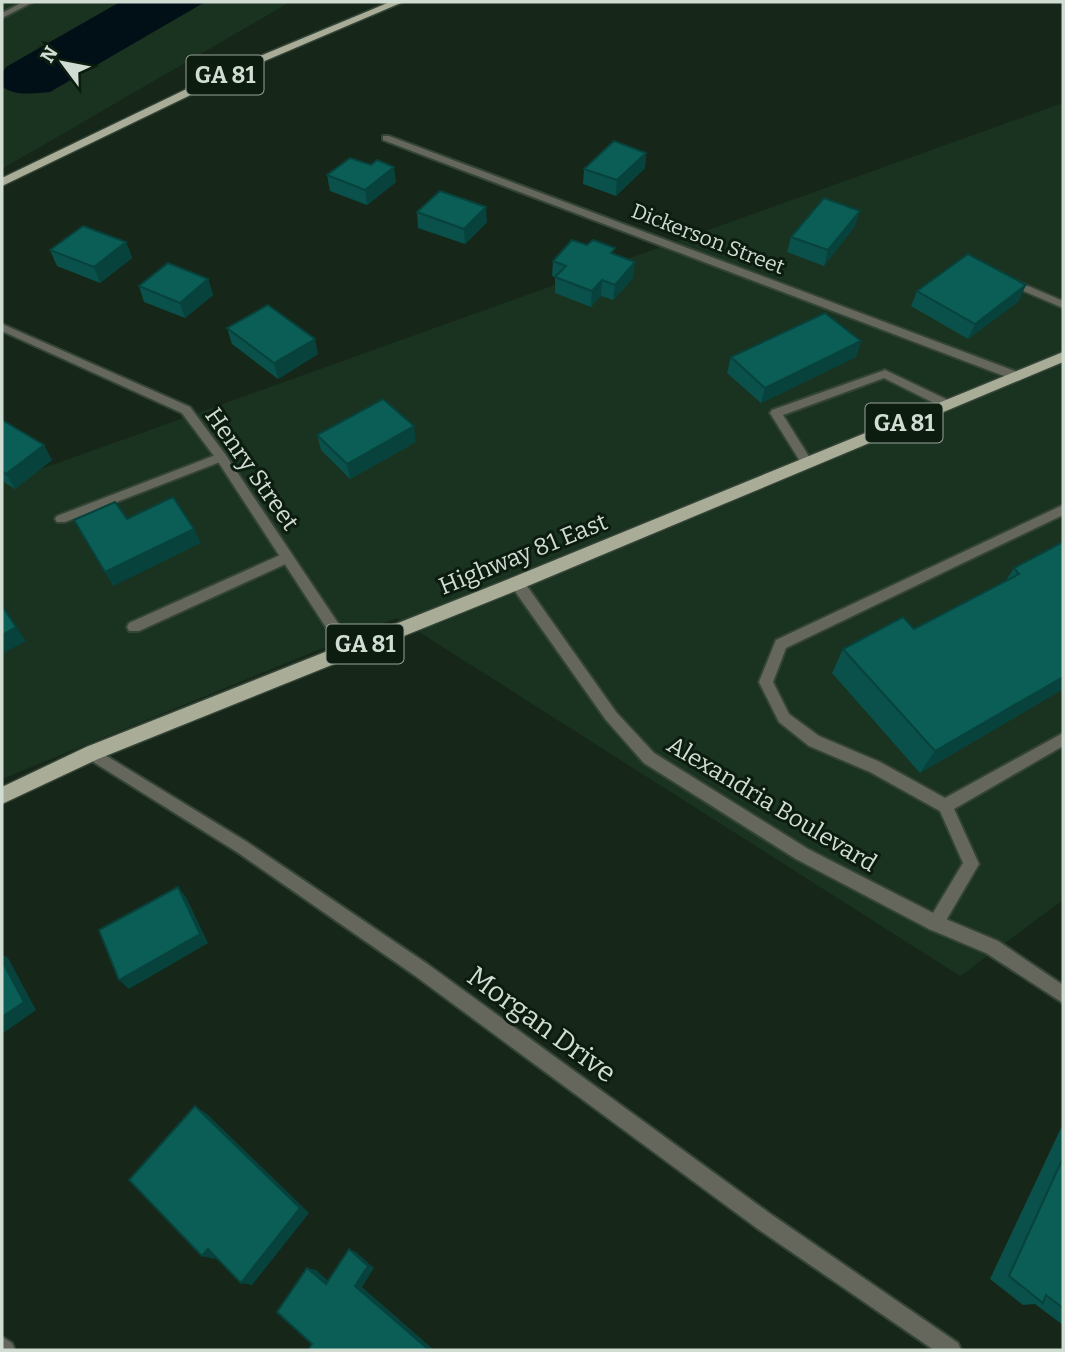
<svg xmlns="http://www.w3.org/2000/svg" width="1065" height="1352" font-family="Bitter,serif">
<style>
.built{fill:#1a3220}
.water{fill:#001016}
.lines{fill:none;stroke-linecap:round;stroke-linejoin:round}
.service-casing{stroke:#344437;stroke-width:4}
.minor-casing{stroke:#344437;stroke-width:4}
.primary-casing{stroke:#344437;stroke-width:3}
.service{fill:#65675d;fill-rule:evenodd}
.minor{fill:#65675d;fill-rule:evenodd}
.primary{fill:#a9ad98;fill-rule:evenodd}
.wall{fill:#09514a}
.shaded-wall{fill:#08423c}
.building{fill:#0b5e56;stroke:#08423c;stroke-width:2}
.labels{text-anchor:middle;stroke-width:6;stroke-linejoin:round;paint-order:stroke}
.far-street-label{font-size:21px;fill:#d1dcd3;stroke:#0c1d10}
.shield{fill:#0c1d10;stroke:#96a398;stroke-width:2}
.shield-label{font-size:23px;font-weight:bold;fill:#d1dcd3}
.street-label{font-size:24px;fill:#d1dcd3;stroke:#0c1d10}
.near-street-label{font-size:28px;fill:#d1dcd3;stroke:#0c1d10}
</style>
<rect width="100%" height="100%" fill="#162719"/>
<path class="built" d="M2,2H290L2,169Z
M1063,103V900L960,976L397,618L2,779V483Z"/>
<path class="water" d="M120,2H205L50,92C35,93 14,97 2,86V73L6,67Z"/>
<g class="lines">
<g class="service-casing">
<path id="service" d="M23,2H33L2,18V13Z
M1007,277L1063,301V308L1003,282V278Z
M885,370L952,402L954,405L948,409L944,408L884,378L783,415L813,463L807,467L803,466L770,413L772,410Z
M221,453L227,457L225,460L65,522H57L55,519L57,516Z
M1063,505V515L786,648L773,682L789,714L819,736L880,762L945,798L1063,733V746L954,809L979,864L941,929L935,931L929,929L927,923L963,863L940,811L870,772L809,746L779,722L759,682L776,640Z
M287,552L293,557L292,561L139,631H129L127,627L129,623Z"/>
</g>
<g class="minor-casing">
<path id="minor" d="M383,136H389L1020,373L1022,376L1020,379H1012L383,140Z
M2,324L190,407L225,454L354,647L356,651L354,655H344L217,460L182,413L2,331Z
M517,578L522,579L616,712L654,753L808,849L941,917L998,941L1063,985V1003L986,953L929,929L796,859L644,763L606,720L512,587L510,583L512,579Z
M92,747L247,842L426,963L772,1215L958,1343L961,1350H934L758,1229L414,975L237,852L87,758L85,753L87,748Z
M2,1337L12,1343L15,1350H2Z"/>
</g>
<g class="primary-casing">
<path id="primary" d="M390,2H403L234,74L2,186V178L226,70Z
M1063,352V362L523,588L98,759L2,804V787L86,747L511,578Z"/>
</g>
<use href="#service" class="service"/>
<use href="#minor" class="minor"/>
<use href="#primary" class="primary"/>
</g>
<path class="wall" d="M646,153L645,168L616,196L583,184L584,169Z
M327,175L396,182L367,205L330,191Z
M417,212L487,222L465,244L418,228Z
M855,226L824,266L787,252L791,237Z
M126,242L132,258L100,283L57,266L50,250Z
M615,255L633,278L613,300L601,296L591,307L555,293V277L552,276L553,261Z
M208,279L213,295L185,318L144,302L139,286Z
M917,291L1019,301L968,339L911,306Z
M227,328L318,354L278,379L232,344Z
M861,341L856,357L761,403L727,373L731,357Z
M2,420L52,460L15,489L2,481Z
M317,435L416,442L350,479L321,450Z
M1063,542V689L920,773L832,673L843,649L914,629L1006,580L1014,568Z
M1063,1127V1325L1035,1304L1023,1305L990,1279L1061,1128Z"/>
<path class="shaded-wall" d="M646,153L645,168L616,196L617,180Z
M394,167L396,182L367,205L365,190Z
M486,207L487,222L465,244L464,229Z
M860,211L855,226L824,266L828,250Z
M126,242L132,258L100,283L94,267Z
M635,262L633,278L613,300L615,285Z
M208,279L213,295L185,318L180,303Z
M602,280L601,296L591,307L592,291Z
M1026,285L1019,301L968,339L975,324Z
M315,339L318,354L278,379L274,363Z
M861,341L856,357L761,403L765,388Z
M414,426L416,442L350,479L347,464Z
M44,445L52,460L15,489L6,474Z
M194,529L201,543L113,586L105,572Z
M2,605L26,641L2,654Z
M1063,677V689L920,773L935,751Z
M178,887L186,897L208,943L129,989L119,980Z
M2,954L8,958L36,1010L2,1034Z
M195,1106L207,1114L309,1213L252,1285L241,1283Z
M208,1249L220,1252L214,1259L202,1256Z
M349,1249L356,1252L374,1268L362,1287L434,1350H429L355,1286Z
M307,1268L316,1270L334,1286L326,1284Z"/>
<path class="building" d="M614,141L646,153L617,180L584,169Z
M350,158L371,165L377,160L394,167L365,190L327,175Z
M440,191L486,207L464,229L417,212Z
M824,198L860,211L828,250L791,237Z
M83,226L126,242L94,267L50,250Z
M572,240L587,245L593,240L615,248L611,253L635,262L615,285L602,280L592,291L555,277L566,266L553,261Z
M968,254L1026,285L975,324L917,291Z
M168,263L208,279L180,303L139,286Z
M268,305L315,339L274,363L227,328Z
M825,313L861,341L765,388L731,357Z
M383,399L414,426L347,464L317,435Z
M2,420L44,445L6,474L2,471Z
M173,497L194,529L105,572L74,520L115,502L127,519Z
M1063,542V677L935,751L843,649L903,617L914,629L1019,574L1014,568Z
M2,606L16,627L2,635Z
M178,887L200,934L119,980L99,930Z
M2,961L24,1002L2,1017Z
M195,1106L300,1208L241,1283L208,1249L202,1256L129,1180Z
M1063,1158V1308L1046,1295L1043,1303L1009,1276Z
M349,1249L368,1266L355,1286L429,1350H308L312,1344L277,1312L307,1268L326,1284Z"/>
<g class="labels">
<g class="far-street-label">
<text transform="translate(708 239) rotate(21)" y="7">Dickerson Street</text>
</g>
<g class="shield">
<rect x="186.5" y="55.5" width="77" height="39" rx="5"/>
<rect x="865.5" y="403.5" width="77" height="39" rx="5"/>
<rect x="326.5" y="624.5" width="77" height="39" rx="5"/>
</g>
<g class="shield-label">
<text x="225" y="83">GA 81</text>
<text x="904" y="431">GA 81</text>
<text x="365" y="652">GA 81</text>
</g>
<g class="street-label">
<text transform="translate(252 469) rotate(55)" y="8">Henry Street</text>
<text transform="translate(523 554) rotate(-22)" y="8">Highway 81 East</text>
<text transform="translate(772 804) rotate(31)" y="8">Alexandria Boulevard</text>
</g>
<g class="near-street-label">
<text transform="translate(542 1024) rotate(36)" y="10">Morgan Drive</text>
</g>
</g>
<rect width="1065" height="1352" fill="none" stroke="#d1dcd3" stroke-width="7"/>
<g transform="translate(63 63) rotate(302)" stroke="#0c1d10" stroke-width="5" paint-order="stroke">
<path d="M0-5L12 26L0 18L-12 26Z" fill="#d1dcd3"/>
<text y="-10" font-size="19" font-weight="bold" text-anchor="middle" fill="#d1dcd3">N</text>
</g>
</svg>
